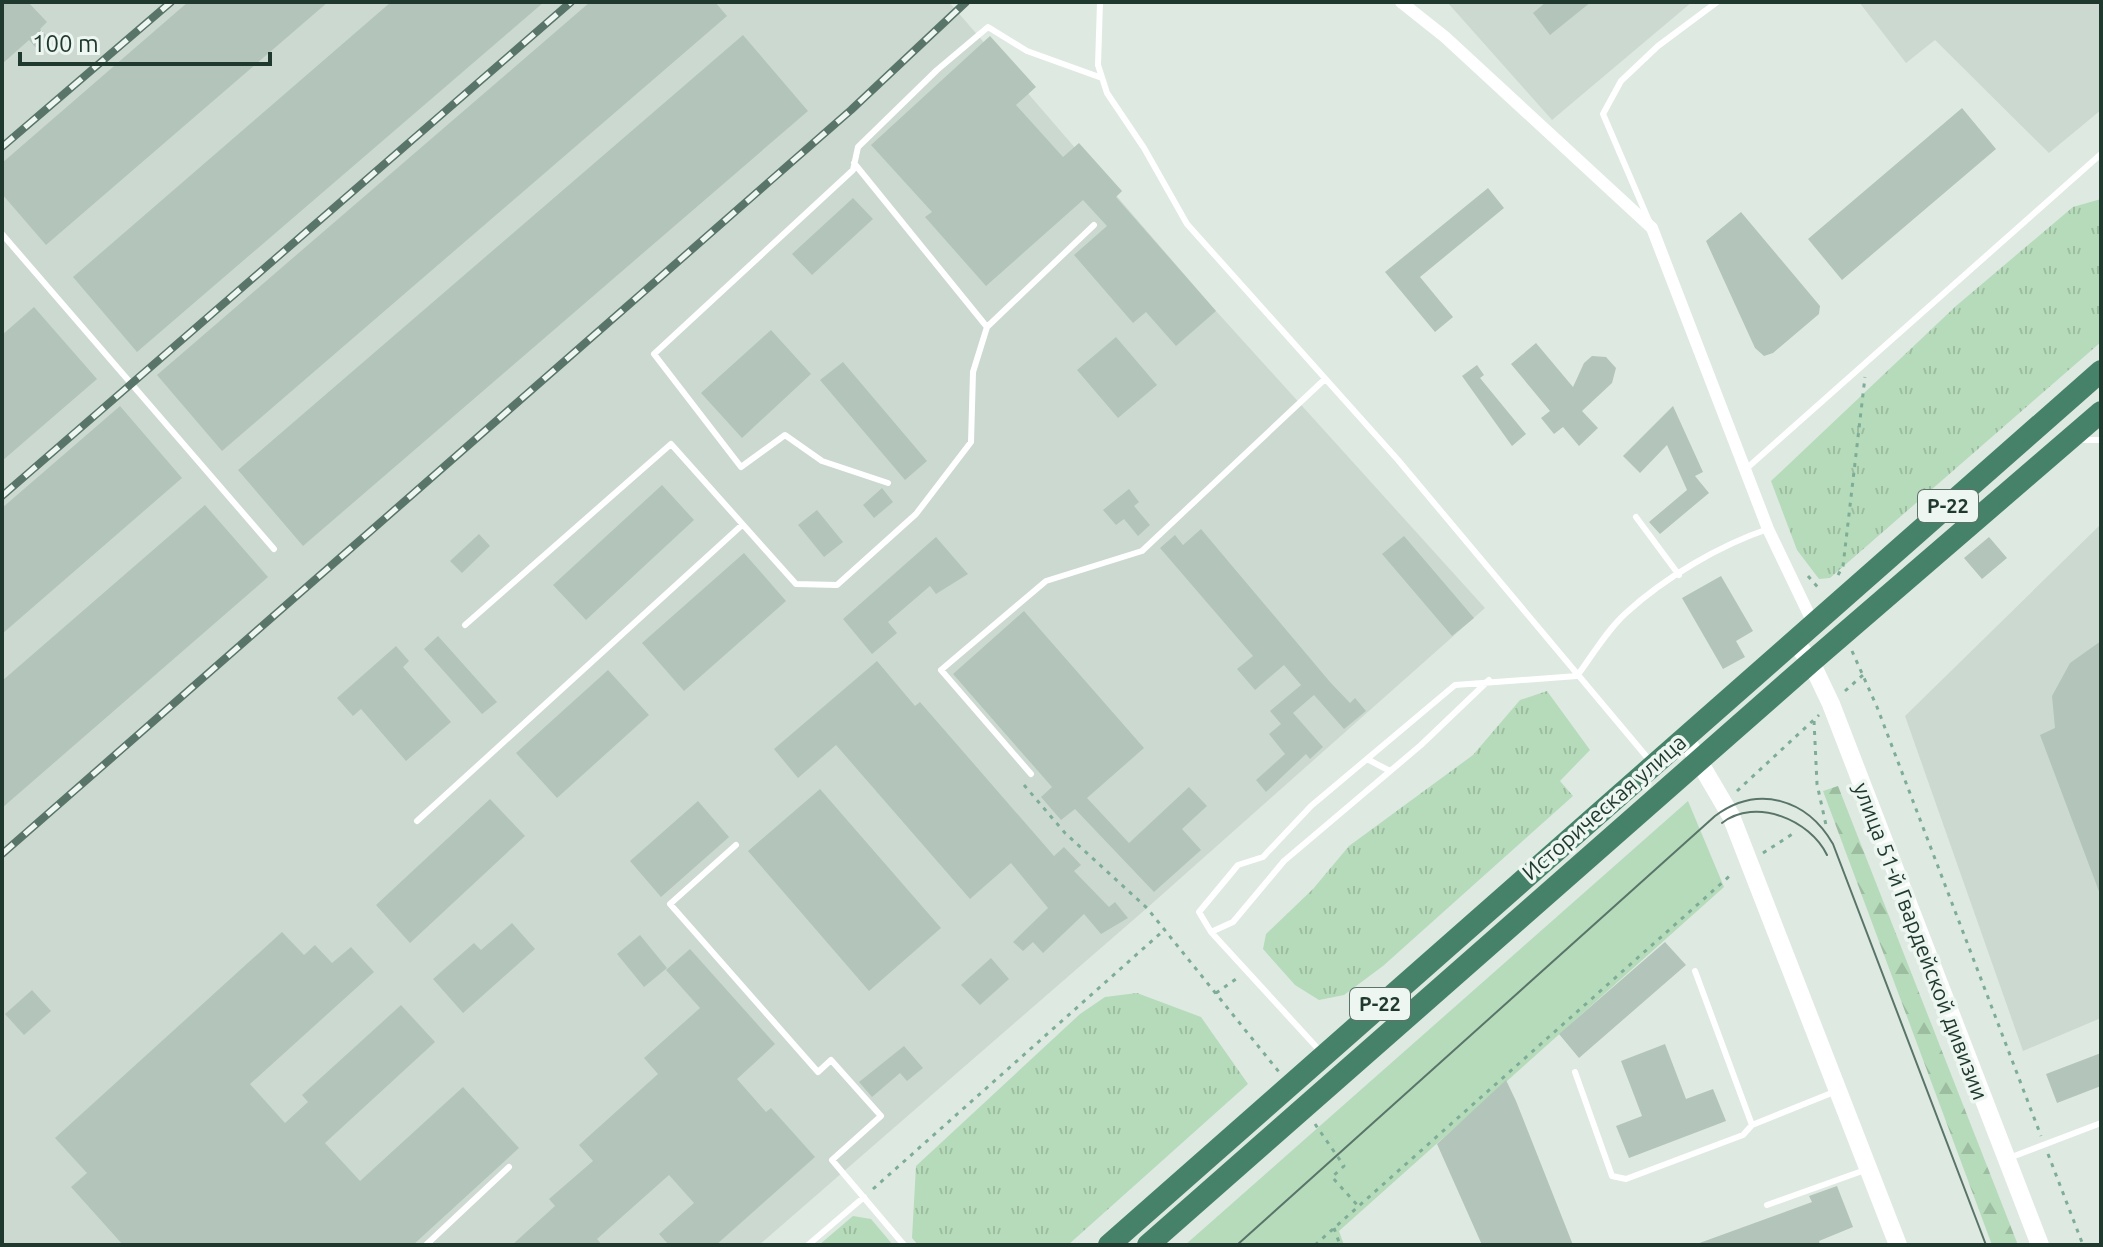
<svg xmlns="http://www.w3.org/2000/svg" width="2103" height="1247" font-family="Ubuntu,sans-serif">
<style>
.built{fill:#ccd9d1}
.grass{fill:url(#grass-tufts)}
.forest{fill:url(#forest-firs)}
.park{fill:#b6dbba}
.building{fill:#b3c4bb}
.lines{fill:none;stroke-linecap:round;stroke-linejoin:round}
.path{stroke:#7ead97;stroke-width:3;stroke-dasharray:4 6;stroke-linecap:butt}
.service{stroke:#fff;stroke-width:6}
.minor{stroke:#fff;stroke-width:12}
.secondary{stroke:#fff;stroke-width:18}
.trunk{stroke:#46826a;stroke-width:22}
.tram{stroke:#597569;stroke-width:2}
.rail-casing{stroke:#597569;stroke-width:8}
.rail{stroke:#eef6f1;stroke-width:5;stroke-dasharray:15;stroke-linecap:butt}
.labels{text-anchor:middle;stroke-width:7;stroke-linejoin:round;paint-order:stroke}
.shield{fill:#eef6f1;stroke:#5d7268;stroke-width:2}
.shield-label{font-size:20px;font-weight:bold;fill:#1f392e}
.street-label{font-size:22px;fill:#1f392e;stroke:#eef6f1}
</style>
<defs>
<pattern id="grass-tufts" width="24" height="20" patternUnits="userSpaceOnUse" patternTransform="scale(2)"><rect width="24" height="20" fill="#b6dbba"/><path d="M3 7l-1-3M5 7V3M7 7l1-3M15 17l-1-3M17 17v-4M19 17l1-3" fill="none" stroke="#9cbda0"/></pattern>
<pattern id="forest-firs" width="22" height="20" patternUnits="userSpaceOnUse" patternTransform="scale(2)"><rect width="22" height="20" fill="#b6dbba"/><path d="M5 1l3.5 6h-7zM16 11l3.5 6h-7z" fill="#9cbda0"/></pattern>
</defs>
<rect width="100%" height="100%" fill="#dee9e2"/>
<path class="built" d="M2,2H949L1216,311L1485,608L1147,908L759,1245H2Z
M1447,2H1692L1552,120Z
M1859,2H2101V110L2049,153L1935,40L1906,63Z
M2101,524V1018L2023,1051L1905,716Z"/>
<path class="grass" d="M2101,199V342L1830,578L1819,579L1797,550L1771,481L1956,306L2073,207Z
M1547,691L1590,750L1560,781L1573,796L1383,966L1344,995L1319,1000L1295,985L1263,949L1266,934L1313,889L1349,846L1473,755L1520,700Z
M1137,993L1201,1017L1248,1084L1068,1245H918L912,1238L916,1166L1080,1014L1105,997Z
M853,1216L871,1219L893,1245H819Z"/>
<path class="forest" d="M1838,786L2018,1245H1992L1823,791Z"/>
<path class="park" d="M1688,801L1724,887L1339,1231L1344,1245H1185Z"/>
<path class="building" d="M2,2H28L47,22L40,29L51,40L39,51L29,40L2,64Z
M188,2H328L46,245L2,194V163Z
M391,2H544L137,352L73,277Z
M590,2H715L727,16L222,451L157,375Z
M1546,2H1591L1550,35L1533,13Z
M743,35L808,111L303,546L238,470Z
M990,36L1036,87L1016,105L1063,157L1079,143L1122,191L1116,197L1216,311L1176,346L1146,312L1133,323L1074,255L1107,226L1083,200L986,286L925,217L932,212L871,145Z
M1962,108L1996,149L1842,280L1808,239Z
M1488,188L1504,208L1420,277L1453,317L1435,332L1385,272Z
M853,198L873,219L812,275L792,254Z
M1741,212L1820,306L1819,314L1773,353L1764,356L1755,348L1706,241Z
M34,307L97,379L2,461V335Z
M771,330L811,374L742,438L701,393Z
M1116,337L1157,385L1118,418L1077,370Z
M1536,343L1573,387L1584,363L1592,356L1606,357L1616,368L1612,383L1582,411L1598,428L1579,446L1563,427L1554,434L1541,418L1550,411L1511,364Z
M843,362L927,461L905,480L820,380Z
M1477,365L1484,375L1480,378L1526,434L1512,446L1462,376Z
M120,406L182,478L2,634V508Z
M1673,406L1703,472L1695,476L1709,493L1660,534L1649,522L1687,490L1667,445L1640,473L1623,456Z
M662,485L694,520L586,620L553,585Z
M882,488L893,502L874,518L863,505Z
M1129,489L1139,502L1134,506L1150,525L1138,536L1124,519L1116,525L1103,510Z
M205,505L268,577L2,808V681Z
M817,510L843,542L824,557L798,525Z
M1201,529L1330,682L1350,703L1355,698L1366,711L1344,729L1314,695L1293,713L1323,747L1310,759L1306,754L1266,792L1256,780L1285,754L1269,734L1281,724L1270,711L1301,685L1284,665L1255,690L1237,669L1253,656L1160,548L1175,535L1183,545Z
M479,534L490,546L462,573L450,561Z
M1404,536L1474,618L1452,636L1382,554Z
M936,537L968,574L936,594L930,586L888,622L897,633L872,654L843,619Z
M1989,537L2007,558L1982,579L1964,558Z
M744,553L786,601L684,691L642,643Z
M1721,576L1753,631L1736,641L1745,657L1723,669L1682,598Z
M1024,611L1144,748L1087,798L1129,843L1189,787L1207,806L1182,829L1201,850L1154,892L1075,809L1061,820L1041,797L1052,787L953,674Z
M438,636L497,702L482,714L424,649Z
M2101,641V894H2100L2040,735L2055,728L2052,696L2070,663Z
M396,646L409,661L403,667L451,722L406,761L361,709L353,716L337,698Z
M877,661L915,706L920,702L1054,856L1064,847L1081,865L1074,871L1109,907L1115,902L1128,918L1101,934L1084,914L1043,953L1033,942L1023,951L1013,942L1048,908L1011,863L970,899L836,745L798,778L774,749Z
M608,670L649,715L557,798L516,753Z
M820,789L941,928L869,991L748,851Z
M490,799L525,836L410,943L376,905Z
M698,801L729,837L661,897L630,861Z
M512,923L535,949L463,1013L433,979L474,943L481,950Z
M282,932L304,955L315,945L332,963L351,947L374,972L250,1084L285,1123L308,1102L302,1095L401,1005L435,1042L325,1143L360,1181L463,1087L519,1148L413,1245H123L71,1187L87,1173L55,1138Z
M640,935L667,968L644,987L617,954Z
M1665,942L1686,965L1579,1058L1559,1034Z
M690,949L775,1044L737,1079L766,1112L771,1108L815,1157L716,1245H669L659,1234L694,1203L669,1175L597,1239L602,1245H512L555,1206L549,1199L593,1161L579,1145L658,1074L644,1058L700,1008L666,970Z
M991,958L1009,979L980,1005L961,985Z
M32,990L51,1011L24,1035L5,1014Z
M1665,1044L1686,1099L1713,1089L1726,1121L1629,1158L1616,1126L1642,1116L1621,1061Z
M904,1046L923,1068L907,1081L900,1073L872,1097L859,1082Z
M2101,1053V1086L2057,1103L2046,1074Z
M1506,1080L1516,1101L1573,1245H1482L1437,1144Z
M1837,1186L1853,1227L1819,1241L1820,1245H1694L1812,1202L1809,1196Z"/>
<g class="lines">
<path class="path" d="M1838,575L1843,566L1865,377
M1808,576L1821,591
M1852,651L1877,707L2041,1136
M1845,691L1863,675
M1814,721L1817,784L1826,825
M1024,785L1065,833L1147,908L1279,1072
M1737,791L1819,715
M1763,853L1794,833
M1216,993L1239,977
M1315,1124L1344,1166L1332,1177L1359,1207
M2048,1154L2083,1245
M873,1189L1163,931
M1334,1228L1340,1245
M1315,1245L1733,873"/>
<path class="service" d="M1100,2L1098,65L1107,93L1144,148L1187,224L1398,460L1651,762
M854,163L987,327L1094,225
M1649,221L1603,114L1621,81L1658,46L1717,2
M2,234L274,549
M2081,440H2101
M1746,469L2101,154
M888,483L822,461L785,435L741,467L654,354L853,170L858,147L937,70L988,27L1027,51L1102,78
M1636,517L1679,575
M465,625L671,444L796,584L837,585L916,514L971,442L973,372L987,327
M1489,680L1421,745L1284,861L1233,922L1211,932L1199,912L1238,865L1263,857L1311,806L1455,685L1577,676C1592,656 1607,630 1626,613C1664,578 1720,545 1768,529
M1367,759L1388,770
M1031,774L941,670L1046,581L1142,551L1325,379
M417,821L742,525
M736,845L670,904L818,1072L831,1060L881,1116L832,1160L904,1245
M1211,932L1321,1052
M1695,971L1752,1125L1834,1092
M1575,1072L1612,1176L1626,1179L1743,1135L1752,1125
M2009,1158L2101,1123
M1767,1205L1865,1170
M426,1245L509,1167
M808,1245L864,1197"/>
<path class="minor" d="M1401,2L1445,37L1652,228L1768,529L1814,625"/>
<path class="secondary" d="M1794,641L1811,662L1831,704L2040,1245
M1684,736L1731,816L1898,1245"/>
<path class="trunk" d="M1109,1245L2101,371
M1148,1245L1811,662L2101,412"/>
<path class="tram" d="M1722,823C1756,797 1810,820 1827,855
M1237,1245L1715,816C1758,784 1807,799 1833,844L1986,1245"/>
<g class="rail-casing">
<path id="rail" d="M2,147L171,2
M2,496L571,2
M2,854L851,110L966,2"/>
</g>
<use href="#rail" class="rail"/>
</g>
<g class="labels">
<g class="shield">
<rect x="1918" y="490" width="60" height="32" rx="6"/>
<rect x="1350" y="988" width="60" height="32" rx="6"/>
</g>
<g class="shield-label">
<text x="1948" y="513">Р-22</text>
<text x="1380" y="1011">Р-22</text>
</g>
<g class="street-label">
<text transform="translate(1604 807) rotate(-41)" y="8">Историческая улица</text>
<text transform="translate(1921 941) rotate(69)" y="8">улица 51-й Гвардейской дивизии</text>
</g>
</g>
<rect width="2103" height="1247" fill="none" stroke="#1f392e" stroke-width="8"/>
<path d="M20 52v12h250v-12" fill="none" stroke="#1f392e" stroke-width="4"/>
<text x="32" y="52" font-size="24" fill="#1f392e" stroke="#eef6f1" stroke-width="6" paint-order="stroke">100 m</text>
</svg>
